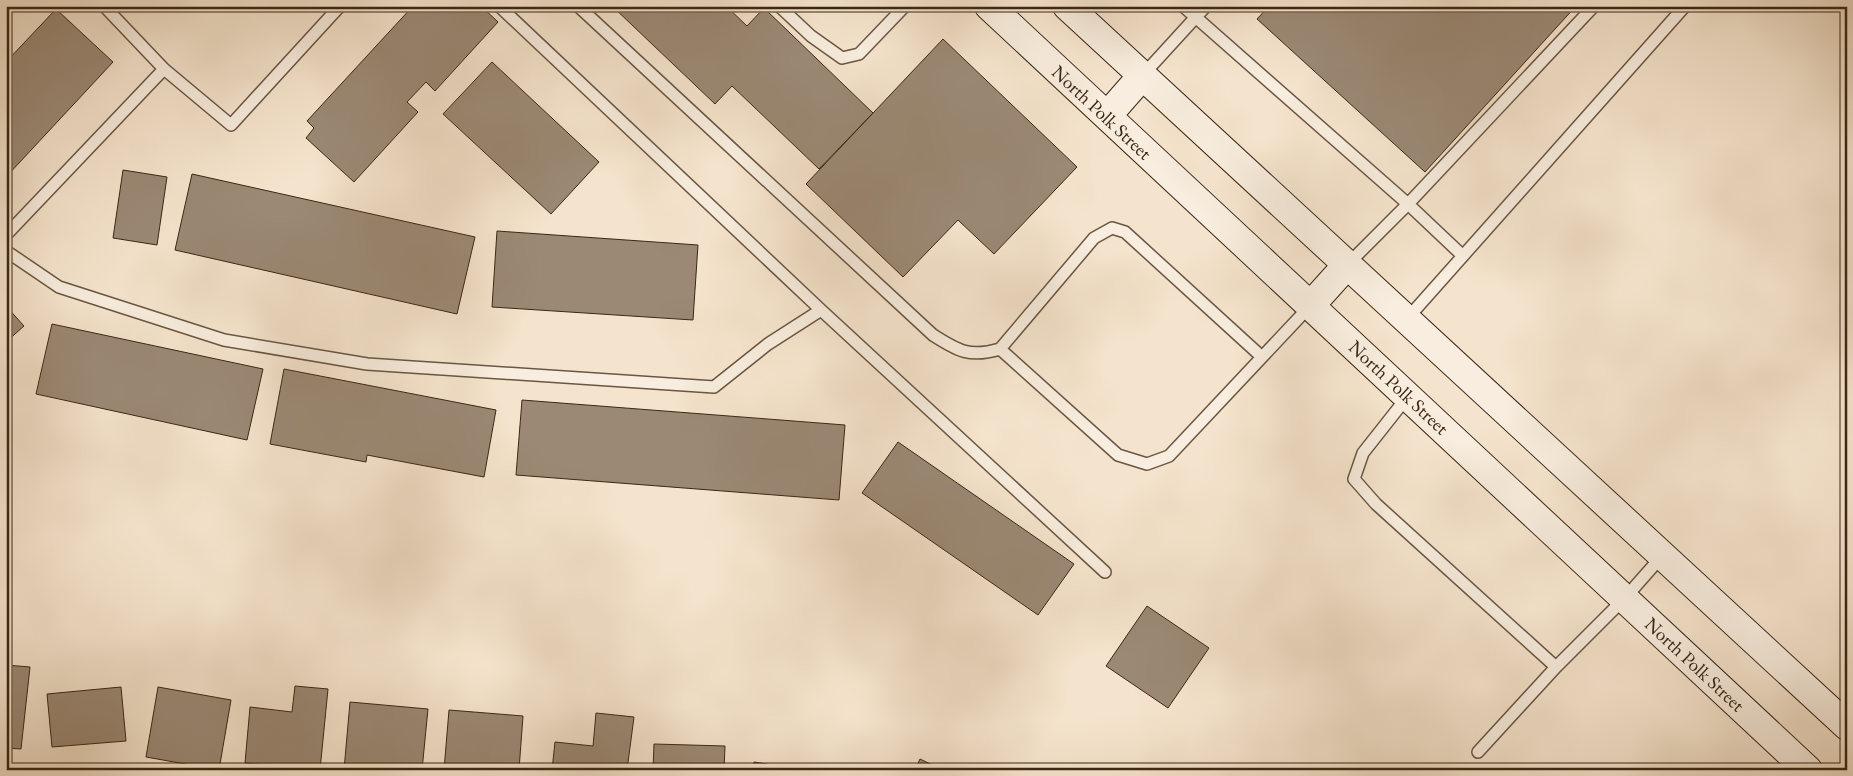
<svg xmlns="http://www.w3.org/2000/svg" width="1853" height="776" font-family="'EB Garamond',serif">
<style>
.building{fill:#9b8975;stroke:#3a2715}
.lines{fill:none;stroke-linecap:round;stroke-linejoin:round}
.lane-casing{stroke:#695643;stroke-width:14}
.secondary-casing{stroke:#3a2715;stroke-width:30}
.lane{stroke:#f8edde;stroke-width:11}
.secondary{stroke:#f8edde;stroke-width:28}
.labels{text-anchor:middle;stroke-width:4;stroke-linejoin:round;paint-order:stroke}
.street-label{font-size:19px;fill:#3a2715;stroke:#f8edde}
</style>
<rect width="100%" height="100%" fill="#f5e4cd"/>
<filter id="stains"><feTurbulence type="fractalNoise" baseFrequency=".004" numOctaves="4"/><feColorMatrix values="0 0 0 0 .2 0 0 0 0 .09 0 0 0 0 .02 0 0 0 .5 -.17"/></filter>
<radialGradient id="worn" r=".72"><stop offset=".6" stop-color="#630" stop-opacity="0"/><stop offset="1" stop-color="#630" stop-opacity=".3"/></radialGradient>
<path class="building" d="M413,6H481L498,22L435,91L426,82L407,102L418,112L354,182L306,138L314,128L307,121Z
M612,6H726L747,26L764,8L873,113L819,169L732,86L715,104Z
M1269,6H1576L1425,172L1257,19Z
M56,9L113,62L6,177V62Z
M943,39L1077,167L994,254L958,220L903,277L806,184Z
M492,62L599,162L551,214L443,114Z
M123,170L167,177L157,245L113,238Z
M192,174L475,237L457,314L175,250Z
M497,231L698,245L693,320L492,307Z
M6,306L24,326L6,342Z
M52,324L263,369L247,440L36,394Z
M284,369L496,410L484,477L367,455L366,462L270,444Z
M522,400L845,425L839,500L516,475Z
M898,442L1074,564L1038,615L862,493Z
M1147,606L1209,648L1168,708L1106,666Z
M6,665L30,667L21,749L6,748Z
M295,686L328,689L320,770L245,763L250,707L292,712Z
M121,687L126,741L52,747L47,694Z
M158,687L231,700L219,770L146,757Z
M350,702L428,709L422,770H344Z
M449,710L523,716L519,770H444Z
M596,713L634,717L627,770H552L555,742L593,746Z
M654,744L725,746L724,770H653Z
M920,759L943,770H915Z
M754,762L803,770H753Z"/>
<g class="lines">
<g class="lane-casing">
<path id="lane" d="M104,6L164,69L231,125L340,6
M499,6L821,310L1105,572
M578,6L933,335C958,351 970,358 1000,349L1118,455L1147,464L1169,456L1311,305
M779,6L811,36L842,58L859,54L905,6
M1183,6L1408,204L1594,6
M1142,76L1206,6
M6,235L164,69
M6,251L59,287L224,340L367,364L714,387L768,344L821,310
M1347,265L1408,204L1463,256
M1406,320L1685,6
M1000,349L1094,238L1112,228L1125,232L1262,357
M1408,396L1363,453L1354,479L1376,504L1556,667L1625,598L1662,556
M1478,752L1556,667"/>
</g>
<g class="secondary-casing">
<path id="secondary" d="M989,6L1808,770
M1067,6L1847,726
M1107,116L1142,76
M1311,305L1347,265"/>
</g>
<use href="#lane" class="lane"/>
<use href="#secondary" class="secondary"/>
</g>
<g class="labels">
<g class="street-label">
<text transform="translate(1102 112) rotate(43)" y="7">North Polk Street</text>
<text transform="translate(1399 387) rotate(43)" y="7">North Polk Street</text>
<text transform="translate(1695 664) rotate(43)" y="7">North Polk Street</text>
</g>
</g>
<rect width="1853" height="776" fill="none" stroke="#f5e4cd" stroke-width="25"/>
<rect x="8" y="8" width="1838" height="761" fill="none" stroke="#3a2715" stroke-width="2.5"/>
<rect x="12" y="12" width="1828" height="751" fill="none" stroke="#3a2715"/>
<rect width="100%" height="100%" filter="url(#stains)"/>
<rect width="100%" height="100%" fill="url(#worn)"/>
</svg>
